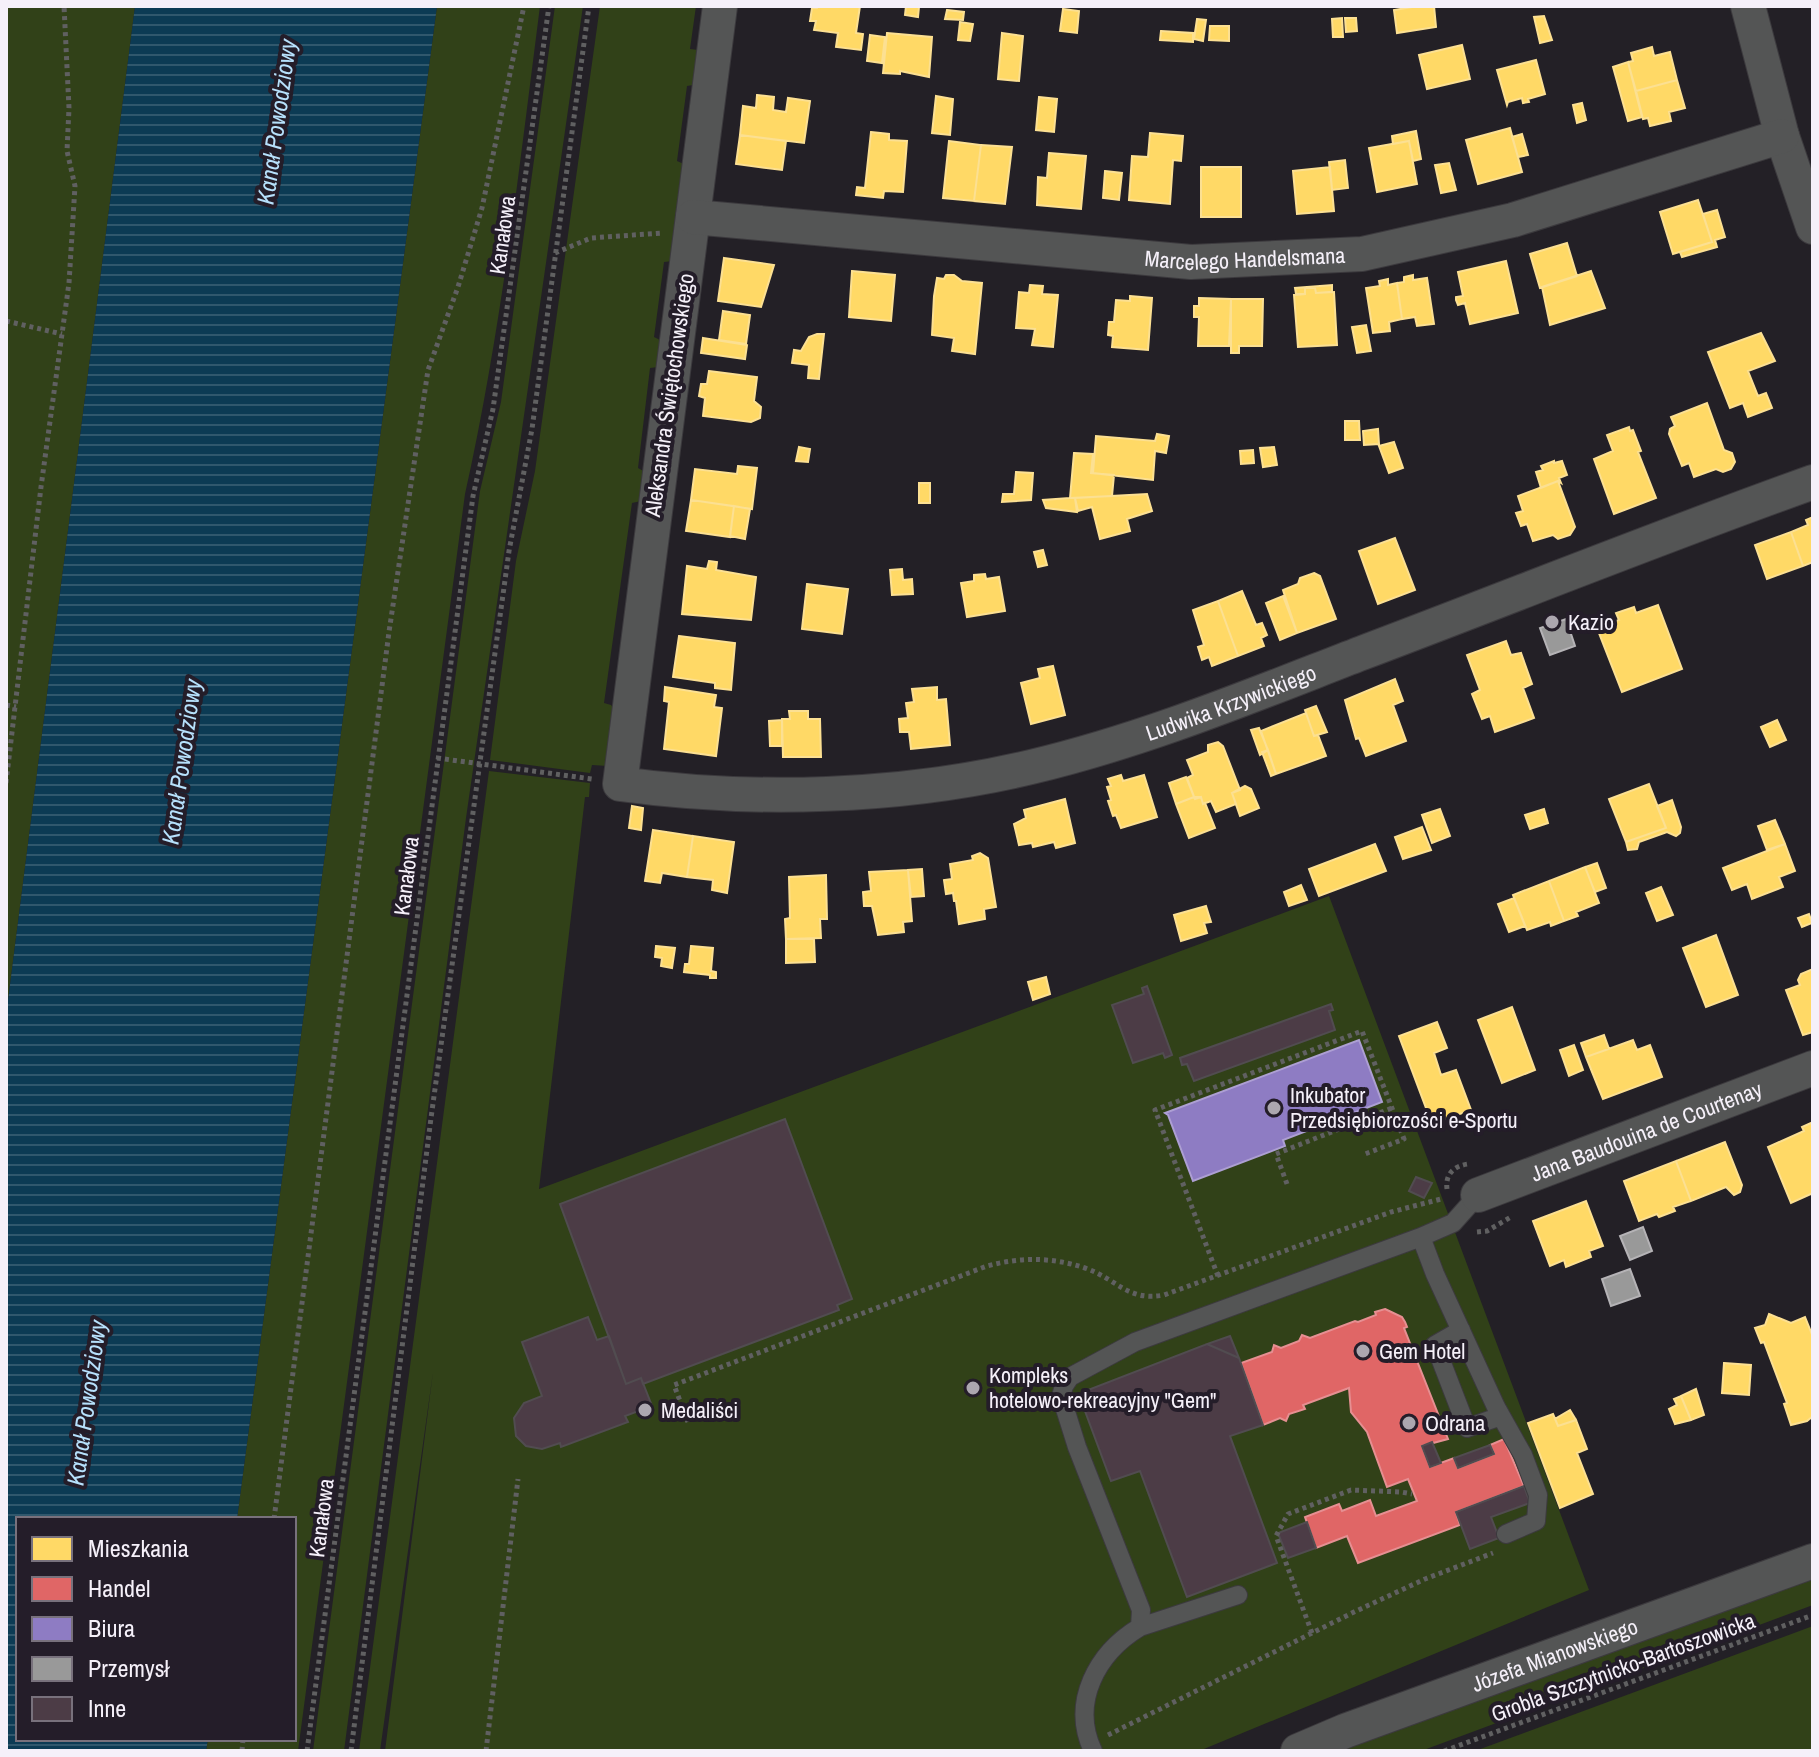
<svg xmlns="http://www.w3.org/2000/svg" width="1819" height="1757" font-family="'Archivo Narrow',sans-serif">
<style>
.grass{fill:#314118}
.water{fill:url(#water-rules)}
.homes{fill:#ffd966;stroke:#fce092;stroke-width:2}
.shops{fill:#e06666;stroke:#e68f92;stroke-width:2}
.offices{fill:#8e7cc3;stroke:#ad9fd3;stroke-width:2}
.industry{fill:#999;stroke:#b5b3b6;stroke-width:2}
.building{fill:#4c3c46;stroke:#514c50;stroke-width:2}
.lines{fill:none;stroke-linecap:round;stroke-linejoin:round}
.service-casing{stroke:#3c3a3e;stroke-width:20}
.minor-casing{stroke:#3c3a3e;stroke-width:36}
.path{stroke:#606061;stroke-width:5;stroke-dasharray:4 4;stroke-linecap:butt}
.service{stroke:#545555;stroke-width:18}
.minor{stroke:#545555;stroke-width:34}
.poi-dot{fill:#aca7af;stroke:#241d29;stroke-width:3}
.labels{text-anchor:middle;stroke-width:8;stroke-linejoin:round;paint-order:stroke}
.street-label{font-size:22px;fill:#f5f0f9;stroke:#241d29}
.poi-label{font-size:22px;fill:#f5f0f9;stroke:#241d29;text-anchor:start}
.water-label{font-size:24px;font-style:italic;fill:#b7e1fc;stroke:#241d29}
</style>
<defs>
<pattern id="water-rules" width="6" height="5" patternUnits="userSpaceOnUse" patternTransform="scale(2)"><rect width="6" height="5" fill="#0c3b54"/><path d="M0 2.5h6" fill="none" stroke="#30586d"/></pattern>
</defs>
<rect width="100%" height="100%" fill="#232026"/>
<path class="grass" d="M6,6H135L6,1016Z
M437,6H540C519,169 501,333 465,494L298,1751H206L208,1739H294V1519H237Z
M555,6H583L466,818L344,1751H313L480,491L501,402Z
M600,6H696L690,49L698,50L693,85L687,86L677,161L686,165L673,261L664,262L654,337L662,341L658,367L650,368L638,468L645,472L641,501L632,503L604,703L611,705L615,710L608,766L592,765L590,773L490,760L516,561L535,471Z
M489,771L590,783L589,797H585L539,1189L1329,896L1589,1590L1199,1751H385L433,1372L380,1751H359Z
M1813,1575V1605L1421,1751H1341L1587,1655Z
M1813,1626V1751H1475Z"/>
<path class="water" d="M135,6H437L237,1519H18V1739H208L206,1751H6V1016Z"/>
<path class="homes" d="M818,6H860L856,33L863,34L861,50L836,47L838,33L814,30L816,21H810L812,8H817Z
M906,6L919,7L918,17L905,15Z
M1418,6H1434L1436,27L1397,33L1394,10Z
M1063,9L1079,11L1077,33L1060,31Z
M947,10L964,12L963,20L945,19Z
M1544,16L1552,40L1540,43L1534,17Z
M1342,18L1343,37H1333L1332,19Z
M1345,18H1356L1357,31L1346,32Z
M1197,19L1206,20L1203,41L1194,39Z
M960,22L973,24L970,41L958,40Z
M1210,26H1229V41L1209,40Z
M1161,31L1193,33V42L1160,40Z
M887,33L932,37L929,77L900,71V74L883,73Z
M1002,33L1023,36L1019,81L998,79Z
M870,35L885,37L882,63L867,61Z
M1462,45L1470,79L1427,89L1419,55Z
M1652,47L1654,56L1670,52L1677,80L1636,91L1628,62L1633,61L1631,53Z
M1536,60L1545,94L1528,99L1529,102L1523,103L1522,98L1508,102L1507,105L1497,70Z
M1628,62L1642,117L1628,121L1613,67Z
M1677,80L1685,108L1669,112L1671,121L1650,126L1648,118L1643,119L1636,91Z
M757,95L774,97L773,110L786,112L788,98L810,101L804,143L740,135L743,106L756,108Z
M936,96L953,99L950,135L932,133Z
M1039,97L1057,99L1054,132L1036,130Z
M1582,103L1586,120L1577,123L1573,105Z
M1510,128L1522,172L1478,184L1466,140Z
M1416,131L1421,159L1413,161L1409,141L1393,144L1392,136Z
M871,132L889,134V140L907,141L903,192L884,191L883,198L856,195L857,187L865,188Z
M1150,133L1183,136L1181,161L1173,160L1170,204L1129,200L1132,156L1148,157Z
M1522,134L1528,155L1518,157L1512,137Z
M740,135L786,141L782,170L736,164Z
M949,141L981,145L974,201L943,198Z
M1409,141L1417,184L1377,192L1369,148Z
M981,145L1012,147L1005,204L974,201Z
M1049,153L1086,156L1081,209L1037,205L1038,177L1047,178Z
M1345,160L1348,188L1332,190L1329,162Z
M1449,163L1456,190L1441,193L1435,165Z
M1201,167H1241V217H1201Z
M1330,167L1334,211L1297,214L1293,171Z
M1105,171L1122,173L1119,200L1103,198Z
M1698,200L1712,242L1673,254L1660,212Z
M1717,210L1725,237L1715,240L1717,247L1682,257L1680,252L1712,242L1703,214Z
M1567,243L1577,276L1540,288L1530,254Z
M724,258L774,265L761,307L718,301Z
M1506,261L1518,313L1470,324L1465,303L1458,305L1456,300V297L1463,296L1458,272Z
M852,271L895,275L891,321L849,317Z
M1591,271L1605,308L1550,325L1542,287Z
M946,275H954L962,281L982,283L975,354L952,351L954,338L932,335L934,296L937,278L944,279Z
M1413,275V280L1427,278L1434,324L1417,326L1415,317L1402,319L1397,283L1404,282V277Z
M1388,279V285L1397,283L1402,319L1389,322L1390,331L1373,333L1366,288L1380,286L1379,281Z
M1030,285L1043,286L1042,294L1058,295L1053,347L1032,345L1035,329L1016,328L1019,292L1029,293Z
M1332,285V292H1329L1316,293L1315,288H1305V294H1296L1295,288Z
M1305,288H1315L1316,293L1334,292L1337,345L1298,347L1294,295L1305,294Z
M1130,296L1152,298L1148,350L1112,347L1113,336L1108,335L1109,322H1114L1116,300L1130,301Z
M1199,298L1231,299L1229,346H1198L1199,317H1194V306H1199Z
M1231,299H1263L1262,346H1239V353H1231Z
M723,311L750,315L746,344L719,340Z
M1366,325L1371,351L1357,353L1352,327Z
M1761,333L1775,361L1748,371L1758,396L1766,393L1772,408L1748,417L1743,403L1730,408L1708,352Z
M817,334H824L819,379L808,378L809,365L792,363L794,350L801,351L809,337Z
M703,338L747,345L745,359L701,353Z
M709,371L757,377L754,401L761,407L760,418L751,422L703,416L705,398L699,396L701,384H707Z
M1707,403L1724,450L1732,453L1735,462L1731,469L1723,472L1716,469L1694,477L1689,463L1682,466L1669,434L1670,429L1675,426L1671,417Z
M1345,421H1359L1360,440H1345Z
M1629,427L1630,431L1633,430L1641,451L1638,452L1656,498L1614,514L1594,459L1613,451L1607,435Z
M1378,429L1379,444L1364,445L1363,431Z
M1157,434L1169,436L1166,453L1155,451L1153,480L1093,473L1096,436L1155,441Z
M1394,442L1403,468L1389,473L1379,446Z
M799,447L810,449L808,462L796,461Z
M1274,447L1277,465L1263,467L1260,448Z
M1253,450L1254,463L1241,464L1240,451Z
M1074,453L1093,454L1091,473L1114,475L1112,496L1070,498Z
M1554,461V463L1562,461L1567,475L1559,478L1561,483L1558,481L1541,488L1536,472L1543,470L1541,466Z
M738,466L757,468L752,509L691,500L695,469L737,474Z
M1016,472L1033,473L1031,500L1002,502L1003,494H1014Z
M1558,481L1575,527L1570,535L1558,539L1553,535L1533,541L1527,524L1521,526L1516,513L1523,511L1518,496Z
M919,483H930V503H919Z
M1147,494L1152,511L1127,519L1130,531L1100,539L1092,507L1078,511L1075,498Z
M1070,498H1075L1077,512L1046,508L1043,500Z
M691,500L734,506L730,537L686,531Z
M734,506L750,509L745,539L730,536Z
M1813,517V562L1803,566L1791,532L1808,525L1806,520Z
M1791,532L1803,566L1767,579L1755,545Z
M1395,538L1415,590L1378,604L1359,551Z
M1043,550L1047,565L1038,567L1034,552Z
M709,561L717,562L716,570L756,577L751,620L682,614L687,566L707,569Z
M902,569L903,580L912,579L913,594L892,595L890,570Z
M1314,573L1320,576L1336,619L1297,633L1283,590L1298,584L1300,578Z
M985,574L986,579L999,577L1005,611L967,617L961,583L974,581V575Z
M807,584L848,589L842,634L802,629Z
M1242,591L1256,625L1262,623L1267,635L1261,638L1264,646L1238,656L1218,601Z
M1283,596L1297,633L1280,640L1266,603Z
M1218,601L1238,656L1212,666L1209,657L1202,660L1198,647L1204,645L1193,610Z
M1658,605L1682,669L1622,692L1597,628L1619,620L1616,613L1634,607L1636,613Z
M679,636L735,643L731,690L715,688V683L673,677Z
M1506,641L1511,655L1521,653L1532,684L1523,688L1534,718L1495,732L1490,716L1482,719L1472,694L1480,690L1467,655Z
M1053,666L1065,715L1031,724L1021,683L1040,678L1038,669Z
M1395,679L1403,701L1393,705L1406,741L1366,756L1359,738L1356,739L1345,700Z
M665,687L716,695L714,707L722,708L716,756L664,749L669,702L664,701Z
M937,687V700L946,699L950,745L911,749L909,732H900L899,719L908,718L906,703L914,702L912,689Z
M1316,706L1327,732L1314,736L1305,710Z
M789,711H808V719H820L821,757H783L782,719H790Z
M1306,713L1314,736L1318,735L1326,756L1276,774L1261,731Z
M782,720V746H770L769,721Z
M1777,720L1786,740L1770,747L1761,727Z
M1259,728L1268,750L1260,755L1251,730Z
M1218,742L1223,746L1240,790L1232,793L1236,804L1216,812L1211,801L1203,804L1201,797L1195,799L1187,778L1193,775L1187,760L1208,752V745Z
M1268,750L1276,774L1271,776L1262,752Z
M1121,775L1123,781L1144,775L1157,817L1121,828L1116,815L1113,816L1108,801L1111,800L1107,787L1111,786L1108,779Z
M1186,777L1194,797L1176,804L1169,783Z
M1649,784L1666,828L1626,842L1609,799Z
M1245,786L1251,789L1259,808L1240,816L1232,793Z
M1194,797H1201L1203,804L1205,803L1215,828L1189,838L1176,804Z
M1065,799L1075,843L1056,848L1054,842L1033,847L1032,843L1019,845L1014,824L1026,818L1024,810Z
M1672,800L1681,827L1680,833L1676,836L1667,832L1639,842L1637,849L1628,850L1626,842L1666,828L1657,806Z
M632,806L643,808L641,830L629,828Z
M1440,809L1450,836L1432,843L1422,815Z
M1544,809L1548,823L1530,829L1525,815Z
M1775,820L1785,844L1767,850L1758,826Z
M1422,827L1431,850L1403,859L1395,837Z
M653,830L693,836L687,877L662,873L660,883L645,881Z
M693,836L734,842L727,893L712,890L713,880L687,877Z
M1375,844L1386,871L1319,896L1309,869Z
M1785,844L1795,871L1779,877L1783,887L1752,899L1747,884L1732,890L1723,868Z
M980,853L988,858L996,907L984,909L985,919L959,924L956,901H954L953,893L946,894L944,880L952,879L950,864L973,860L972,856Z
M1597,863L1606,888L1595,892L1585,867Z
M1585,867L1599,903L1576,912L1578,916L1564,921L1549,881Z
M922,869L924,896L911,897L908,870Z
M908,870L912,921L903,922L904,932L878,935L872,906H864L863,892L871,891L869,872Z
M826,875L827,919H820L821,938L786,939L785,919L790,918L789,877Z
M1549,881L1564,921L1551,926L1550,922L1527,930L1513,895Z
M1301,885L1307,900L1289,906L1284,892Z
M1661,887L1673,915L1657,921L1646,893Z
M1514,898L1525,926L1509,932L1498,904Z
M1206,906L1211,922L1204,923L1207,933L1181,941L1174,915Z
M1809,914L1812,923L1802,927L1798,918Z
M1716,935L1738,995L1706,1007L1683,948Z
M786,939H814L815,962L786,963Z
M656,946L675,948L672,968L661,966L662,958L655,957Z
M691,946L713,948L711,971L716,972V978H710V975L684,972L685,964H689Z
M1813,969V1032L1803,1035L1786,990L1800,985L1798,980L1801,974Z
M1046,977L1050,994L1033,1000L1028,982Z
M1512,1007L1535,1070L1502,1083L1478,1020Z
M1437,1022L1447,1048L1434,1053L1441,1075L1456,1070L1471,1110L1432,1124L1399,1036Z
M1604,1035L1609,1049L1586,1057L1581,1043Z
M1633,1040L1637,1050L1650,1045L1662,1077L1603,1099L1586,1057Z
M1574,1045L1583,1070L1569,1076L1560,1050Z
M1813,1122V1193L1791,1203L1768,1147L1804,1131L1802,1127Z
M1725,1142L1742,1185L1740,1192L1734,1195L1726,1187L1691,1201L1676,1161Z
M1676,1161L1691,1201L1673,1207L1675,1211L1659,1217L1657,1214L1639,1221L1624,1181Z
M1586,1201L1603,1246L1589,1251L1591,1257L1566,1267L1564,1260L1550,1266L1533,1221Z
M1769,1314L1791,1323L1805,1317L1813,1337V1416L1807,1421L1791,1425L1784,1404L1787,1403L1764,1342L1761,1343L1755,1328L1765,1325Z
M1724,1363L1751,1365L1749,1395L1722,1393Z
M1696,1389L1704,1415L1691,1420L1681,1396Z
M1681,1396L1691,1420L1675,1424L1669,1409L1677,1405L1674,1399Z
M1570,1410L1576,1420L1558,1426L1555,1419Z
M1553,1414L1558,1426L1576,1420L1587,1449L1577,1453L1593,1494L1560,1508L1528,1423Z"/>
<path class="shops" d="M1385,1309L1402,1317L1405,1322L1407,1327L1404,1328L1448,1439L1422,1446L1430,1467L1454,1458L1458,1468L1494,1454L1490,1445L1504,1439L1524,1486L1456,1512L1460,1525L1358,1563L1347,1536L1316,1548L1305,1517L1339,1504L1342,1511L1370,1500L1376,1516L1417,1501L1408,1479L1387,1487L1367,1432L1351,1412L1349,1388L1303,1405L1305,1409L1289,1414L1286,1421L1280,1418L1263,1425L1241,1363L1272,1352L1274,1345L1281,1348L1299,1341L1302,1335L1310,1338L1355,1321L1358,1322L1376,1315L1375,1312Z"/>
<path class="offices" d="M1359,1040L1382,1102L1283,1140L1285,1146L1193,1181L1168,1115L1165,1113Z"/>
<path class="industry" d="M1566,619L1575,646L1550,655L1540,628Z
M1643,1227L1652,1251L1630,1260L1620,1236Z
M1630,1269L1640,1296L1611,1306L1602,1279Z"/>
<path class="building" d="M1147,986L1172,1055L1165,1058L1163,1053L1133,1063L1112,1005L1144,994L1142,988Z
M1331,1004L1333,1010L1329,1011L1335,1030L1194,1081L1187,1064L1182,1065L1180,1058Z
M785,1119L852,1299L837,1305L839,1310L643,1384L641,1378L626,1384L560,1204Z
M1416,1177L1432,1183L1424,1198L1409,1191Z
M588,1317L597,1340L609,1336L626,1384L641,1378L652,1406L625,1416L628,1422L561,1447L560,1443L542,1449L526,1446L516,1436L514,1418L524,1403L542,1396L522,1342Z
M1230,1336L1239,1358L1207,1344Z
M1207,1344L1239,1358L1263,1425L1230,1436L1277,1563L1187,1597L1140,1471L1111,1481L1082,1403L1088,1390Z
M1432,1442L1441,1463L1430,1467L1422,1446Z
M1490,1445L1494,1454L1458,1468L1454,1458Z
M1524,1486L1530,1503L1491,1517L1499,1538L1470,1549L1456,1512Z
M1307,1522L1316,1548L1288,1558L1278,1533Z"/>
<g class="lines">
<g class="service-casing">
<path id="service" d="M1421,1237L1453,1223L1478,1195
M1461,1330L1435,1345L1467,1428L1501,1416
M1140,1627L1238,1595
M1093,1751C1070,1702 1097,1653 1140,1627L1141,1610L1077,1447L1061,1396L1064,1386L1070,1377L1135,1342L1421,1237L1435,1274L1496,1407L1523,1455L1538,1495L1536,1521L1506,1534"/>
</g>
<g class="minor-casing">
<g id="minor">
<path id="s1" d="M720,6L620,784C752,802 902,798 1031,767C1145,740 1253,695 1362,653C1513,596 1662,536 1813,482"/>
<path d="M1748,6L1782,136L1813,227"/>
<path id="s2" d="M693,217L1191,262L1362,254L1513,220L1782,136"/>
<path id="s3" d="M1478,1195L1813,1068"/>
<path id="s4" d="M1298,1751L1345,1731L1813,1561"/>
</g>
</g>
<path class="path" d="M555,253L591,238L662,233
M6,321L62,334
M6,705L16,707
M437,758L592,779
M6,783L41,487L69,283L75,186L67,151L69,108L64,6
M1287,1184L1276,1154L1392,1108
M1447,1189C1445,1174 1454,1166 1468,1164
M1477,1232L1487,1231L1511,1217
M1218,1276L1155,1110L1362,1031L1404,1139L1365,1154
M688,1422L674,1385L987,1266C1020,1257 1052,1257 1085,1268C1117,1279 1128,1302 1164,1295L1391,1212L1441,1199
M274,1519L389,632L428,370L458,287L482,208L524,6
M1312,1633L1276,1536L1288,1514L1351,1490L1401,1492L1412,1494
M1108,1735L1354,1612L1425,1579L1493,1553
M242,1751L243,1739
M307,1751L473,496L493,409L549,6
M351,1751L431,1118L509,551L532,429L589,6
M486,1751L518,1479
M1444,1751L1813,1615"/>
<use href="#service" class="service"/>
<use href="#minor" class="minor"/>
</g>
<g class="poi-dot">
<circle cx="1552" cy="622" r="8"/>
<circle cx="1274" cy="1108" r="8"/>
<circle cx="1363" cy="1351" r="8"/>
<circle cx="973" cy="1388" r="8"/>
<circle cx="645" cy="1410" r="8"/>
<circle cx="1409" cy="1423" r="8"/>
</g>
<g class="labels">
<g class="street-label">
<text transform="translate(502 235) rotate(-82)" y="8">Kanałowa</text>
<text dy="8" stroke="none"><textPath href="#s2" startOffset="554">Marcelego Handelsmana</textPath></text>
<text transform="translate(669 395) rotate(-82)" y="8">Aleksandra Świętochowskiego</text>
<text dy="8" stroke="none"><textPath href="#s1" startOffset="1408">Ludwika Krzywickiego</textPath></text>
<text transform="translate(406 876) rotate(-83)" y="8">Kanałowa</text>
<text dy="8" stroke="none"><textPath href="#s3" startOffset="180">Jana Baudouina de Courtenay</textPath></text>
<text transform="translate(321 1518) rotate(-83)" y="8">Kanałowa</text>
<text dy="8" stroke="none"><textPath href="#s4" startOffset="274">Józefa Mianowskiego</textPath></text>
<text transform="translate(1623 1667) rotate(-20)" y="8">Grobla Szczytnicko-Bartoszowicka</text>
</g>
<g class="poi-label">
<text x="1568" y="630">Kazio</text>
<text x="1290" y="1103">Inkubator<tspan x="1290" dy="25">Przedsiębiorczości e-Sportu</tspan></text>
<text x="1379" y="1359">Gem Hotel</text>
<text x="989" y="1383">Kompleks<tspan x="989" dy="25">hotelowo-rekreacyjny "Gem"</tspan></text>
<text x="661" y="1418">Medaliści</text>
<text x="1425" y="1431">Odrana</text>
</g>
<g class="water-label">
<text transform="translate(277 122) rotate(-82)" y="8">Kanał Powodziowy</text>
<text transform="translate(182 762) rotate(-82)" y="8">Kanał Powodziowy</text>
<text transform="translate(87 1403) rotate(-82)" y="8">Kanał Powodziowy</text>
</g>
</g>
<rect width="1819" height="1757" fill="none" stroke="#f5f0f9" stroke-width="16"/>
<rect x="16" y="1517" width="280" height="224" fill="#241d29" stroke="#78717c" stroke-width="2"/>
<rect x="32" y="1537" width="40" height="24" fill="#ffd966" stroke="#78717c" stroke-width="2"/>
<text x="88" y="1557" font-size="24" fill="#f5f0f9">Mieszkania</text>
<rect x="32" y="1577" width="40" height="24" fill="#e06666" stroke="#78717c" stroke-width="2"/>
<text x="88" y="1597" font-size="24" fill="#f5f0f9">Handel</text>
<rect x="32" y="1617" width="40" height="24" fill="#8e7cc3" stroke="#78717c" stroke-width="2"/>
<text x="88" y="1637" font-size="24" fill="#f5f0f9">Biura</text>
<rect x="32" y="1657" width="40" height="24" fill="#999999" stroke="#78717c" stroke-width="2"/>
<text x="88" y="1677" font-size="24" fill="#f5f0f9">Przemysł</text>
<rect x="32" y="1697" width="40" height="24" fill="#4c3c46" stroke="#78717c" stroke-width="2"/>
<text x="88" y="1717" font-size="24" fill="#f5f0f9">Inne</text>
</svg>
